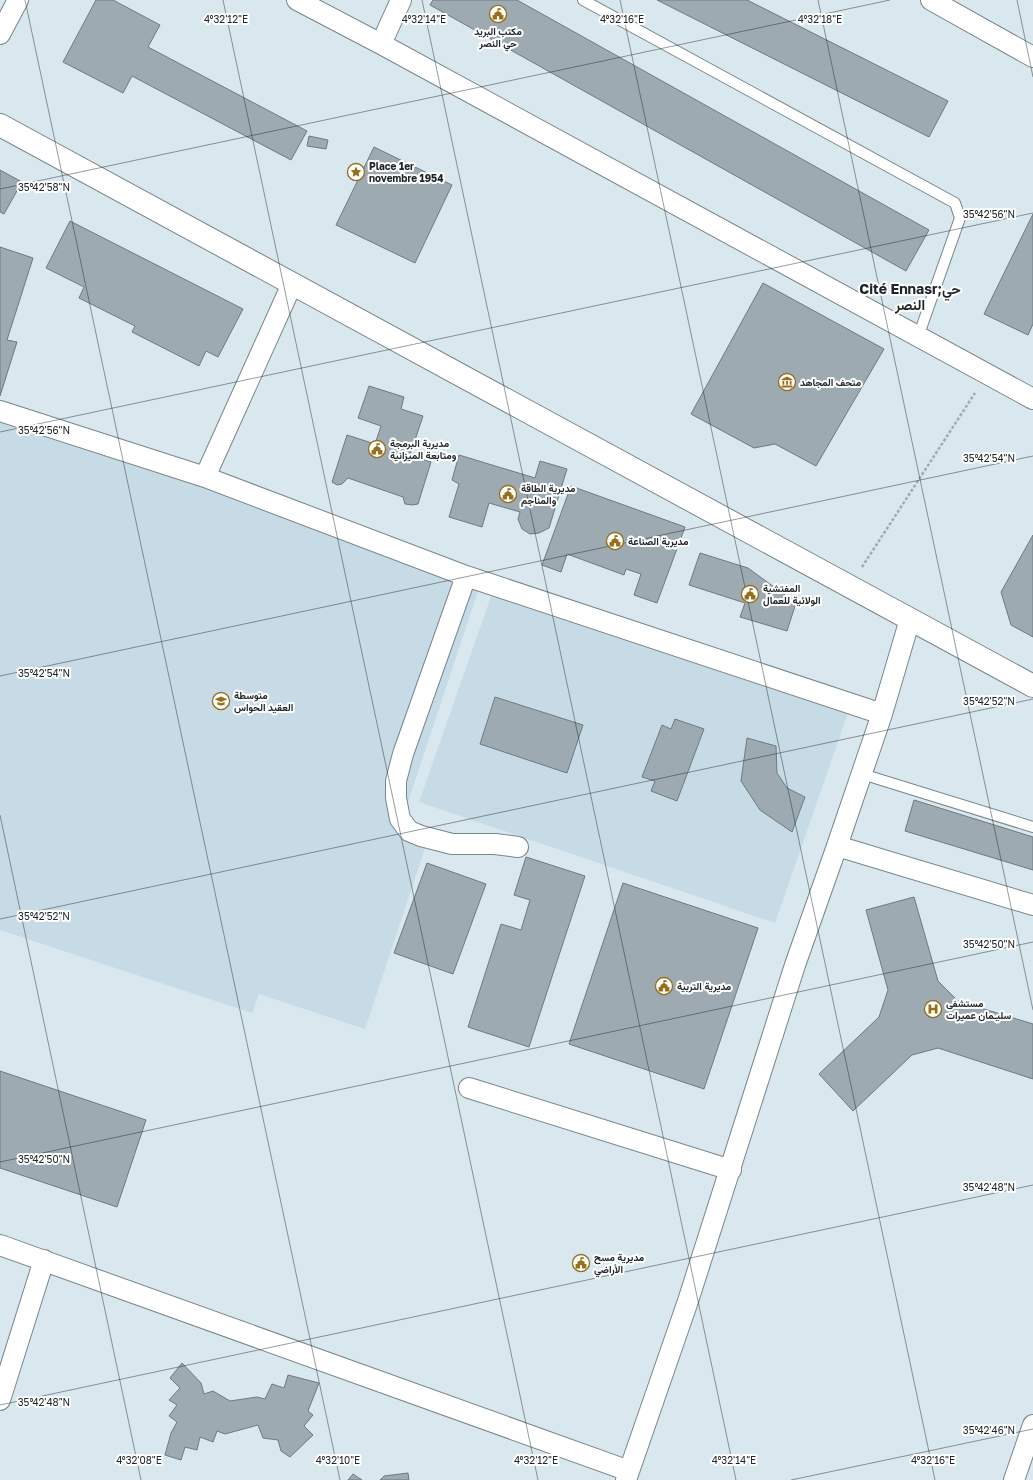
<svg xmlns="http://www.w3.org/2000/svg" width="1033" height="1480" font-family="'Golos Text',Vazirmatn,sans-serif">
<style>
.built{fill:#c6dbe6}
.building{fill:#9daab1;stroke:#6e7a81}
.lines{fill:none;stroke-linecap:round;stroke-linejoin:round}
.service-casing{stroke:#79868c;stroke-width:12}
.minor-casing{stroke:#79868c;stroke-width:22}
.tertiary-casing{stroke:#79868c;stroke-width:24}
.path{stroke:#a0acb2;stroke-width:2.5;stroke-dasharray:3 2;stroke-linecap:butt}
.service{stroke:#fff;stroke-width:10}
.minor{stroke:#fff;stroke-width:20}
.tertiary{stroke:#fff;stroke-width:22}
.ticks{fill:none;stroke:#202628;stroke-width:1;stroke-opacity:0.45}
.labels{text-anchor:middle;stroke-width:4;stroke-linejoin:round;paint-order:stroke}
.poi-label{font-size:10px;font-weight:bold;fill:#202628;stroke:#fff;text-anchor:start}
.district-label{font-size:14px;font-weight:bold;fill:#202628;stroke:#fff}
.ticks-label{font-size:10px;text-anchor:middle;fill:#202628;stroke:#fff;stroke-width:4;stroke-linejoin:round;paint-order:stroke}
</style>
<rect width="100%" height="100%" fill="#d9e7ef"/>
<path class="built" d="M0,414L484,573L399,829L428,839L365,1029L259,994L252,1013L0,930Z
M494,588L849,710L775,923L419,802Z"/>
<path class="building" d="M96,0H113L160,25L148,47L307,131L291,160L132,76L123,93L63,62Z
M433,0H517L929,230L906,271L430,5Z
M657,0H747L948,101L929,137Z
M309,136L328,140L326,149L307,146Z
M374,147L452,185L415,263L336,225Z
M0,170L22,182L4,214L0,212Z
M1033,214V324L1028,335L984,314Z
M70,221L243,309L218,357L206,351L199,366L132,332L135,326L79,298L84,287L46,268Z
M0,247L33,258L7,340L17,342L0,396Z
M763,283L884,349L816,466L775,444L754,448L691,414Z
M369,386L404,397L401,409L423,416L410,455L431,462L418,504L412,505L405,504L403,497L348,478L342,484L337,485L332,482L347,435L375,444L381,426L358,418Z
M459,455L535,478L540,461L567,469L549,528L539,533L530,534L522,529L518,519L520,512L489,503L482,527L449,517L459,484L452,480Z
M571,486L685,527L657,603L634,595L641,574L626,569L624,575L567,554L561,572L542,565Z
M1033,535V637L1011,625L1001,592Z
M700,553L748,568L796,603L787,631L740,617L745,603L689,585Z
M495,697L583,725L567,773L480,744Z
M675,719L704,729L677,801L651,791L655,781L642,777L662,725L671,729Z
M747,738L776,746L777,773L787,788L805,797L792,832L760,810L741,781Z
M914,800L1033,837V870L905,831Z
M526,857L585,876L529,1047L468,1027L501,924L521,930L530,900L514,895Z
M427,863L486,884L453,974L394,953Z
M623,883L758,928L704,1089L569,1044Z
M914,897L938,981L958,1001L1033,1024V1079L938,1048L912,1055L853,1111L819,1074L879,1017L888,990L866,910Z
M0,1071L146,1120L117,1207L0,1168Z
M182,1363L201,1383L204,1394L213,1391L230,1401L257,1397L265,1399L272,1384L284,1388L288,1375L319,1383L308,1411L313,1415L304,1426L313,1435L290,1457L281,1451L278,1440L263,1438L258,1425L225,1434L217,1431L213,1442L200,1437L197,1450L185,1447L181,1460L165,1455L171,1433L177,1422L169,1416L177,1405L169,1400L180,1388L170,1378Z
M408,1473L409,1480H380L384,1476Z
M353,1474L362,1480H348Z"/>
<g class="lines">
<g class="service-casing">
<path id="service" d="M583,0L955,203L960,218L918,337
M862,774L1033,827"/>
</g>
<g class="minor-casing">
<path id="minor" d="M297,0L381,44L1033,399
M931,0L1033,57
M0,34L18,0
M381,44L401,0
M0,411L205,477L466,576L882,714
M205,477L292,284
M466,576L403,754L396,781V798L400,819L409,831L421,836L452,844H495L518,847
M837,846L1033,905
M469,1088L731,1170
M0,1245L629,1471
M0,1400L44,1260
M626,1480L688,1301L795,965L837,846L882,714L910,619
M1014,1480L1033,1425"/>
</g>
<g class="tertiary-casing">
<path id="tertiary" d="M0,125L1033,686"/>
</g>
<path class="path" d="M862,567L975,393"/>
<use href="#service" class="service"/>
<use href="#minor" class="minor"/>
<use href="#tertiary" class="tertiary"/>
</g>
<path class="ticks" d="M25,0L340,1480M223,0L538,1480M422,0L736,1480M620,0L935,1480M818,0L1033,1010M1017,0L1033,77M0,189L890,0M0,432L1033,213M0,676L1033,456M0,815L141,1480M0,919L1033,699M0,1162L1033,942M0,1405L1033,1185M791,1480L1033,1429"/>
<defs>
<g id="civic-ring" transform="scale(0.9)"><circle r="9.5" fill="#fff" stroke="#976e19" stroke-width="1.5"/><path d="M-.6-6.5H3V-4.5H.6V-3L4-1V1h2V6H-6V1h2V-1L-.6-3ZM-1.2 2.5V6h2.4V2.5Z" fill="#976e19"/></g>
<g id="sight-ring" transform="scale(0.9)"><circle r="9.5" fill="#fff" stroke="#976e19" stroke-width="1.5"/><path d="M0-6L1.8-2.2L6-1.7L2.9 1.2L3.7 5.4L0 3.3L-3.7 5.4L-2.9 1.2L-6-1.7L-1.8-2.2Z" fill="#976e19"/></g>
<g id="museum-ring" transform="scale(0.9)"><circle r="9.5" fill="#fff" stroke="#976e19" stroke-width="1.5"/><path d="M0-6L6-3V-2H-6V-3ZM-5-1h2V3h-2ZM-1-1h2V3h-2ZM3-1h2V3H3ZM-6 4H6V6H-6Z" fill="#976e19"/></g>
<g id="school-ring" transform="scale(0.9)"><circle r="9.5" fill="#fff" stroke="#976e19" stroke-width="1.5"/><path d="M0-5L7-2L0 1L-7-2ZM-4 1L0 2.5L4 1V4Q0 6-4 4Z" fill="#976e19"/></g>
<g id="hospital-ring" transform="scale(0.9)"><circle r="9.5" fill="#fff" stroke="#976e19" stroke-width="1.5"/><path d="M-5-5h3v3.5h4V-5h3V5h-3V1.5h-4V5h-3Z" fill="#976e19"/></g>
</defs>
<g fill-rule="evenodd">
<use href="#civic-ring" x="498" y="14"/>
<use href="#sight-ring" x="356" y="172"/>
<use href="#museum-ring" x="787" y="382"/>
<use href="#civic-ring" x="377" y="449"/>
<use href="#civic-ring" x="508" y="494"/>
<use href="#civic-ring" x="615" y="541"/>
<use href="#civic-ring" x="750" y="594"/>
<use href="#school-ring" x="221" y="701"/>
<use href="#civic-ring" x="664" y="986"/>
<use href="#hospital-ring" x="933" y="1009"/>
<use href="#civic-ring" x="581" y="1263"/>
</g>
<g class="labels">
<g class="poi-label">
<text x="498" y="35" text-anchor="middle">مكتب البريد<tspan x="498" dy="12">حي النصر</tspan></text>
<text x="369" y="170">Place 1er<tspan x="369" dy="12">novembre 1954</tspan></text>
<text x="800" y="386">متحف المجاهد</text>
<text x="390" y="447">مديرية البرمجة<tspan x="390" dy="12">ومتابعة الميزانية</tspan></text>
<text x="521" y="492">مديرية الطاقة<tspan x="521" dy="12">والمناجم</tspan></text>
<text x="628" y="545">مديرية الصناعة</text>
<text x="763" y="592">المفتشية<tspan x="763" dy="12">الولائية للعمال</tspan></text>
<text x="234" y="699">متوسطة<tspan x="234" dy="12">العقيد الحواس</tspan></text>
<text x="677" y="990">مديرية التربية</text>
<text x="946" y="1007">مستشفى<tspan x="946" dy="12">سليـمان عميرات</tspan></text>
<text x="594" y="1261">مديرية مسح<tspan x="594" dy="12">الأراضي</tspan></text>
</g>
<g class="district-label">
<text x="910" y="294">Cité Ennasr;حي<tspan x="910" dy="16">النصر</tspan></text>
</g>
</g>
<g class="ticks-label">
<text x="226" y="23">4°32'12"E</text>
<text x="424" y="23">4°32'14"E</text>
<text x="622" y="23">4°32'16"E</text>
<text x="820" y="23">4°32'18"E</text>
<text x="44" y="191">35°42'58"N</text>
<text x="989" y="218">35°42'56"N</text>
<text x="44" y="434">35°42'56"N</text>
<text x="989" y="462">35°42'54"N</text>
<text x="44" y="677">35°42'54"N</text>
<text x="989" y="705">35°42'52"N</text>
<text x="44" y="920">35°42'52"N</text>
<text x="989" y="948">35°42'50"N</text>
<text x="44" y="1163">35°42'50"N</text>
<text x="989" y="1191">35°42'48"N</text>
<text x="44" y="1406">35°42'48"N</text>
<text x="989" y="1434">35°42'46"N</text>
<text x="139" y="1464">4°32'08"E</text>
<text x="338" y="1464">4°32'10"E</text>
<text x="536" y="1464">4°32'12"E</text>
<text x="734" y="1464">4°32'14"E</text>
<text x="933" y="1464">4°32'16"E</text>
</g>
</svg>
